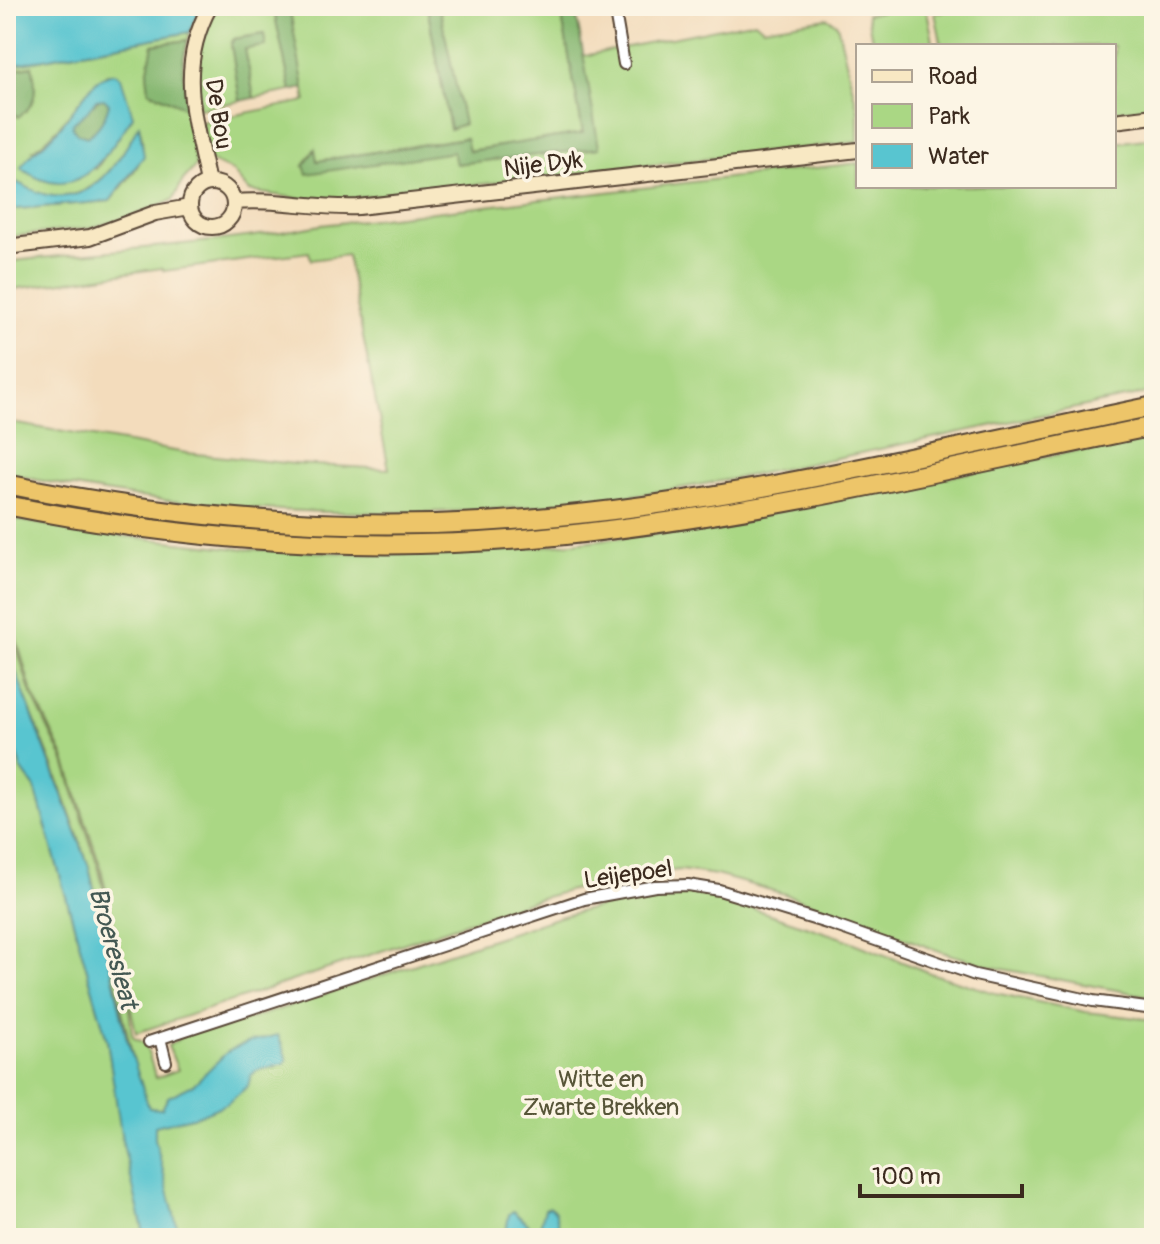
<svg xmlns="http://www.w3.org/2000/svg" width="1160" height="1244" font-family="Pangolin,sans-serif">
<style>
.green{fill:#aad784;stroke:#728051;stroke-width:2;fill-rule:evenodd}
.forest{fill:#87b872;stroke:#617148;stroke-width:2}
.water{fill:#58c5d0;stroke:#4a7877;stroke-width:2;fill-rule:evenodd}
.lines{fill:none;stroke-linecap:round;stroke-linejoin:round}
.street-casing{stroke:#574536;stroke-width:14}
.secondary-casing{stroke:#574536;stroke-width:18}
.highway-casing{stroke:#574536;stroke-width:22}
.street{stroke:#fff;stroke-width:10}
.secondary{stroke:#f8e8c3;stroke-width:14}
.highway{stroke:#edc569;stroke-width:18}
.labels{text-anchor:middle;stroke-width:7;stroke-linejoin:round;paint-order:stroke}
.street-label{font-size:24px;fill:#3b2a1e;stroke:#fcf5e5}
.park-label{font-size:24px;fill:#575538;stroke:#fcf5e5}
.water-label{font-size:26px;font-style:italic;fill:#445853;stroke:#fcf5e5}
</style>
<rect width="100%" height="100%" fill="#fcf5e5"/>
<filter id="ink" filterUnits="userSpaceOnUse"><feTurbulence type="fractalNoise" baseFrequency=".0125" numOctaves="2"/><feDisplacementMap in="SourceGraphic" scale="16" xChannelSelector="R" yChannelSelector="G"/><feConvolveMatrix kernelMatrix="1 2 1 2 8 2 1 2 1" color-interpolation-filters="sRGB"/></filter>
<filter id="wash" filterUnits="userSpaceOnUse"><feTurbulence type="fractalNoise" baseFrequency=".006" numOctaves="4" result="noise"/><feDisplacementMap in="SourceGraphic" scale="32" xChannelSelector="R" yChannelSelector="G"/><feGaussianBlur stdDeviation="1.8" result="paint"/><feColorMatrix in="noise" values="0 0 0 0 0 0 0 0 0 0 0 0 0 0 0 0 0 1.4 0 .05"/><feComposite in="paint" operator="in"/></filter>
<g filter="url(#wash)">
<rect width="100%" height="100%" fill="#f3dcbc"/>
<path class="green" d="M217,6H273L291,91L254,98L245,49L264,34L234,39L231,44L240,101L199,109C197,69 192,40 217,6Z
M289,6H427L450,128L463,124L439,6H560L583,133L468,151L465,138L317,161L314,150L304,166L454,152L456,164L598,148L583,56L755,21L763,28L827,18L837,24L858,111V142L321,202L249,191L232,171L209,161L201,122L306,101Z
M909,6H926L934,46H873L867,14Z
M972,6H1154V107L1114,111V46H942L935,13Z
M190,32L188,40L153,45L149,91L186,108L196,166L183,180L173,200L130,217L90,228L6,237V210L110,201C131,174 151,163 139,126C119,161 94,205 46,195C33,192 19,182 6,178V106L8,110L32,66L6,71V66ZM107,74L133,116L96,169L33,150C64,130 78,95 107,74Z
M1154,138V392C1059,411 964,431 870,451C765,473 660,495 554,505C377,521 179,513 6,473V422L186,453L295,464L389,469L347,255L311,260L309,252L164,271L162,268L6,290V262C111,249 217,245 321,225L858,163V186H1114V143Z
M1154,435V997L997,968L942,952L785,894L716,875L681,870L627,875L534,900L136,1033L101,868L65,759L31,689L6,602V518L96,533L241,549L380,554L536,547L660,533L735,520Z
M6,609L29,689L63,759L99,869L128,1001L132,1034L134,1038L145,1043L156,1078L178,1070L168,1046L191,1031L216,1030L559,917L622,901L683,893L704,895L748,907L842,938L930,973L995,993L1086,1012L1154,1020V1238H6V719L21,768L35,788L107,1040L112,1072L136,1071L89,867L54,768L9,657L6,645Z"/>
<path class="forest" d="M273,6H289L304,88L291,91Z
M427,6H439L464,124L450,129Z
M560,6H575L599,148L456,164L453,152L307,174L304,166L315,149L317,161L466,138L469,151L583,133Z
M264,34L266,46L245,49L254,98L240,101L231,44L234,39Z
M188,40L183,62L186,108L149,91L147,74L153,45Z
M32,66C37,87 38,105 18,117L6,106V71Z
M104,98L109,104C105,119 100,128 87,137L77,134L72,127V123C83,116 92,101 104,98Z"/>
<path class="water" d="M6,6H201L190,32L6,66Z
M115,73L121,78L133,116C105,158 76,209 21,168C29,153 41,148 52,136C68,120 78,101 93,85C99,78 106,74 115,73ZM104,99L109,104C105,119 100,128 87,137L77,134L72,127L73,123L87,112L96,100Z
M139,125L144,156L110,201L6,210V178C19,182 33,192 47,195C95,205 119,161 139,125Z
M6,645L89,867L126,1036L149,1108L162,1109L168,1097L193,1085L227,1052L246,1043L278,1035L287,1059L284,1064L258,1070L251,1075L248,1086L228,1103L200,1115L155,1126V1139L180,1238H145L122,1140L107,1040L35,788L21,768L6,719Z
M550,1207L555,1211L562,1238H505L509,1214L513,1211L534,1230L540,1226L545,1209Z"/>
</g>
<g filter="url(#ink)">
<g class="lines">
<g class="street-casing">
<path id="street" d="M614,6L624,64
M690,6H692
M160,1038L166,1062
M149,1042L584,899L655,886L688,885L719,890L830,924L975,975L1093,1001L1154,1009"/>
</g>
<g class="secondary-casing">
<path id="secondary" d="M1114,121L1154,116
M208,183C195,119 176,68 210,6
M190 205a22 22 0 1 1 44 0a22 22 0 1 1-44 0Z
M234,202C275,198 316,209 358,207L858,150
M6,247L90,237L155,213L190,207"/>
</g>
<g class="highway-casing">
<path id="highway" d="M6,484C162,516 322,531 481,522C707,510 933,451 1154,406
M6,505C190,542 379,555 565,535C764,514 959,466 1154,426"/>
</g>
<use href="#street" class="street"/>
<use href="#secondary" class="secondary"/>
<use href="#highway" class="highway"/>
</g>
</g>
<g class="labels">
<g class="street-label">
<text transform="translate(219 114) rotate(81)" y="8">De Bou</text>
<text transform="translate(543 164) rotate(-7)" y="8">Nije Dyk</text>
<text transform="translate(628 874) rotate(-8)" y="8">Leijepoel</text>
</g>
<g class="park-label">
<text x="601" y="1087">Witte en<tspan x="601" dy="28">Zwarte Brekken</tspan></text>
</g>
<g class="water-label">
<text transform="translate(114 948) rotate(75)" y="9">Broeresleat</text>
</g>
</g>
<rect width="1160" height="1244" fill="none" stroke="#fcf5e5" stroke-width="32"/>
<rect x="856" y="44" width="260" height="144" fill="#fcf5e5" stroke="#afa495" stroke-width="2"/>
<rect x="872" y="70" width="40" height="12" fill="#f8e8c3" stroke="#afa495" stroke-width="2"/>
<text x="928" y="84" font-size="24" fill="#3b2a1e">Road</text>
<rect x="872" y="104" width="40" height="24" fill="#aad784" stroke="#afa495" stroke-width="2"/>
<text x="928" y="124" font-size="24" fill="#3b2a1e">Park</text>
<rect x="872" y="144" width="40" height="24" fill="#58c5d0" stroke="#afa495" stroke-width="2"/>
<text x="928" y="164" font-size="24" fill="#3b2a1e">Water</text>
<path d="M860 1184v12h162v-12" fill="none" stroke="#3b2a1e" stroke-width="4"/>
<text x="872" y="1184" font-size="24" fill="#3b2a1e" stroke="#fcf5e5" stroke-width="6" paint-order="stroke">100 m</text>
</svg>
